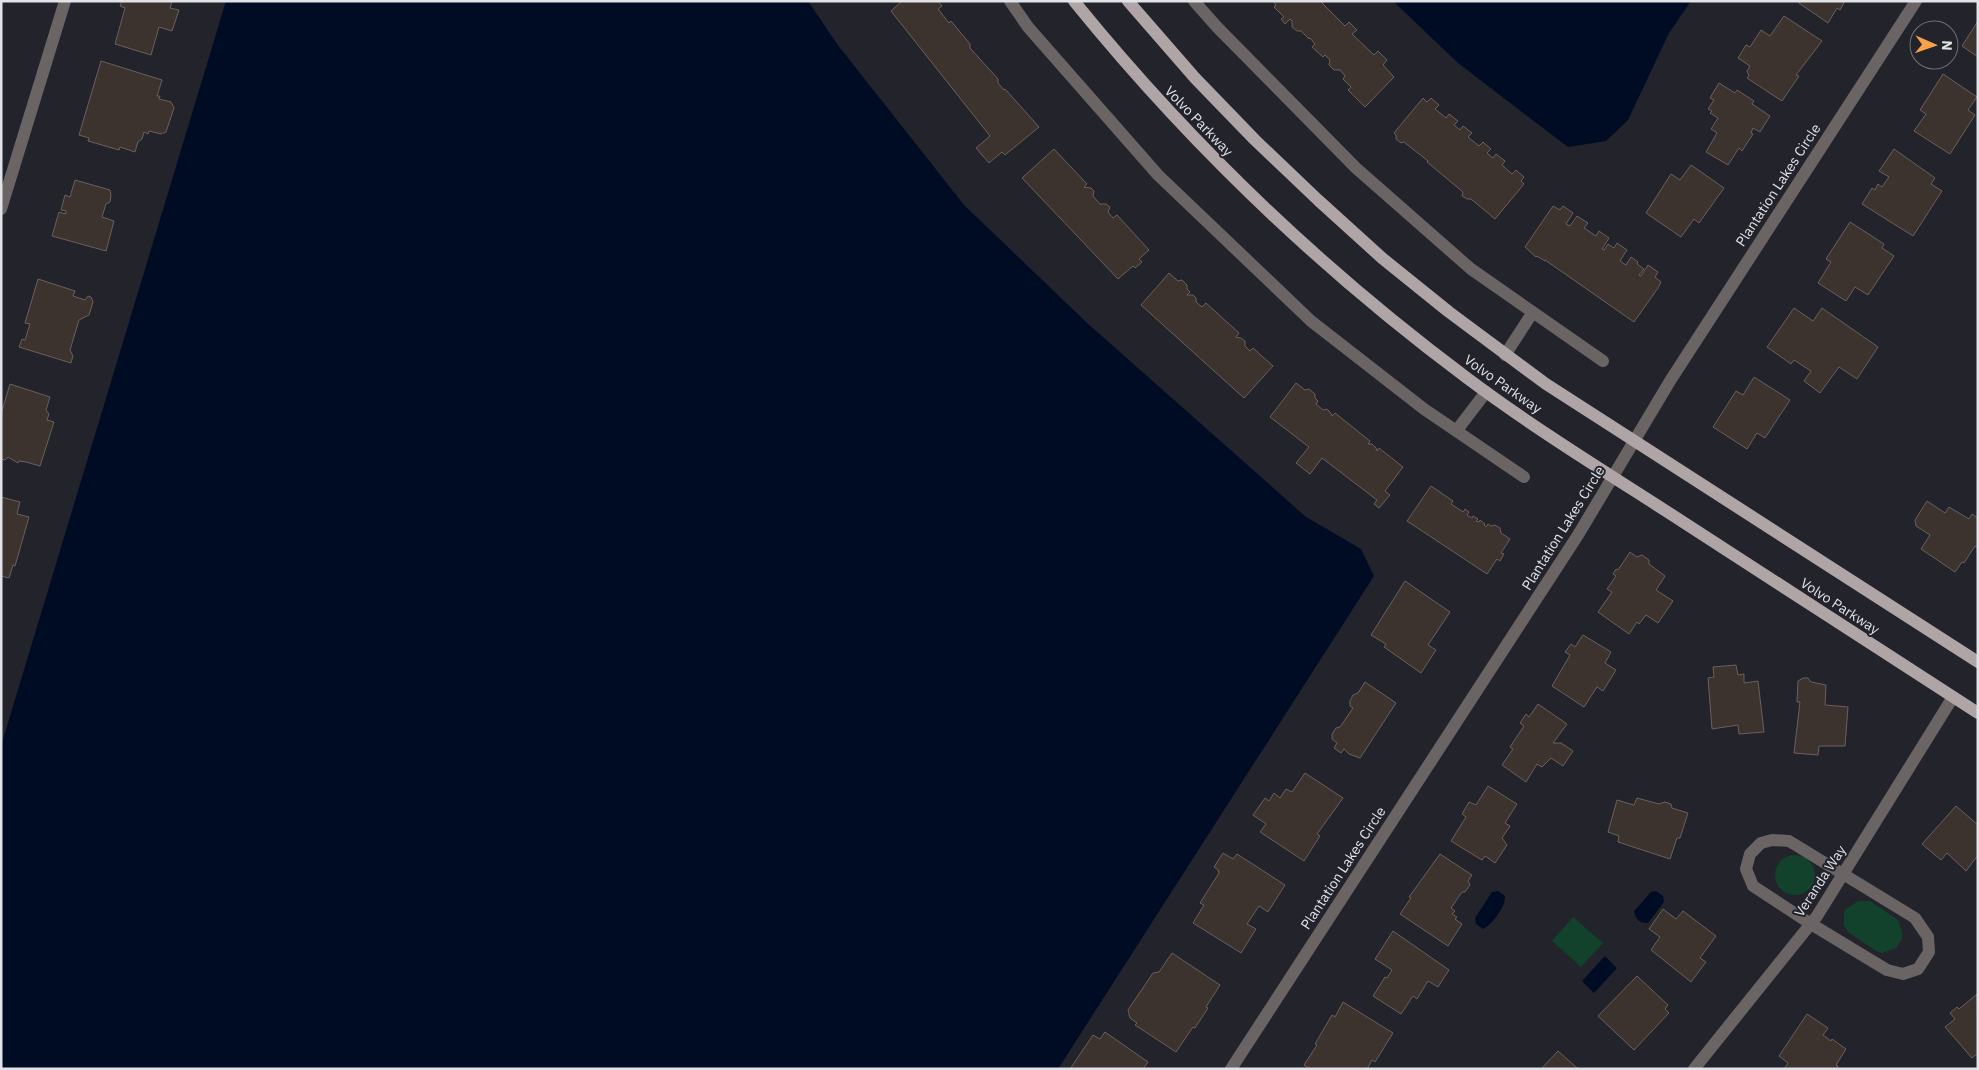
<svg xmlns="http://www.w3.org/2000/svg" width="1979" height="1070" font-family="'IBM Plex Sans',sans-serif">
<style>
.green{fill:#12422b}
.water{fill:#000c23}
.building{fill:#3c322e;stroke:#6b605c}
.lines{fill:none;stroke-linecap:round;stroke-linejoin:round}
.minor{stroke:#6a6465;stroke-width:12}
.major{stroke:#b0a5a6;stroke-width:12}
.labels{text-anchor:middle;stroke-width:4;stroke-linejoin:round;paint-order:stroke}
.street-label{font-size:14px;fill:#e2e3e8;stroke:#22232b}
</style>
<rect width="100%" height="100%" fill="#22232b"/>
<path class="green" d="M1775 875a20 20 0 1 1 40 0a20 20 0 1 1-40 0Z
M1858,901H1870L1898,920L1902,932V939L1896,948L1882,953L1876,951L1848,932L1844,925V912L1846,909Z
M1573,917L1603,943L1581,967L1552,941Z"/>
<path class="water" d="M226,1H808L837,44L964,205L1086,322L1306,517L1361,549L1374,576L1058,1069H1V746Z
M1393,1H1691L1669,33L1628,120L1606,141L1568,147L1458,63Z
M1498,891L1505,896C1506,906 1492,925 1483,929L1476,924L1475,918L1492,892Z
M1656,891L1663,896L1664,902L1648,923C1639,923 1636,920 1634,911L1651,892Z
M1605,956L1617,968L1594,993L1582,981Z"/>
<path class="building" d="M122,1H172L170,8L179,10L172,31L159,27L151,55L115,44L125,8L120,6Z
M902,1H938L942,6L938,9L949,23L951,21L970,44V48L998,79V83L1004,90L1005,89L1039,127L1005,155L1002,152L989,163L976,148L990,136L891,11Z
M1273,1H1324L1322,3L1345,26L1349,22L1357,30L1352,34L1374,55L1378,51L1387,60L1383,65L1394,77L1365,107L1348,90L1351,87L1343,79L1345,76L1340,70H1334L1329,65L1330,60L1325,55L1323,57L1312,47L1315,44L1310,38L1309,39L1301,31H1297L1292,27V21L1290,19L1285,24L1281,19L1284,17L1274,7L1276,5Z
M1800,1H1845L1840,10L1837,8L1828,23L1799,3Z
M1784,16L1822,41L1796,75L1799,76L1782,101L1747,78L1749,76L1747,71L1750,66L1738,58L1746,45L1750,47L1761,30L1770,36Z
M1978,21V57L1962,46Z
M101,61L162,80L157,96H160L159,99L171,102L174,108L166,132L161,134L149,131L148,134L144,132L142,139L138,142L135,152L120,147L119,150L88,141L89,138L79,135Z
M1943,74L1977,97L1968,110L1975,115L1950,154L1914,131L1926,114L1920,110Z
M1719,83L1735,93L1737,90L1754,101L1752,104L1770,116L1760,132L1753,128L1751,133L1753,134L1742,151L1739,148L1728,165L1706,152L1717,133L1711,129L1718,118L1710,113L1712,111L1708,109L1714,100L1710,98Z
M1423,98L1427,102L1431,98L1439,105L1435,109L1446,118L1449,114L1458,121L1454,125L1460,130L1463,126L1472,133L1468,137L1479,146L1483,142L1491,149L1487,153L1493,158L1496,154L1505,161L1502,165L1512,174L1516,170L1524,177L1521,181L1524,184L1495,219L1471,199H1467L1462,196L1463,192L1427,162L1428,161L1404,142L1401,143L1396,139V135L1394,133Z
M1054,149L1087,184L1084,187L1091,188L1094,191L1093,196L1100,204H1106L1110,207L1108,212L1113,218L1117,215L1149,250L1139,259L1142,262L1135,268L1133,266L1118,279L1022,178Z
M1894,149L1935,178L1931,184L1942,191L1913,236L1862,204L1872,188L1875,190L1878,184L1882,187L1889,177L1879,171Z
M1691,165L1724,188L1699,223L1694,219L1681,237L1646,213L1671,174L1680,180Z
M75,180L110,190L111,195L110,202L106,204L102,217L114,221L106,251L52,236L59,212L66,214V211L61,210L65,195L70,197Z
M1553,206L1560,210L1563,206L1573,213L1566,224L1570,226L1577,216L1588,223L1584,228L1596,236L1599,231L1609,238L1602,249L1604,250L1608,244L1614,248L1617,243L1627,250L1620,261L1626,265L1631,257L1638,262L1637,264L1644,269L1639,275L1641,276L1648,265L1658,272L1655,277L1661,282L1658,288L1634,322L1545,260V261L1537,256L1536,257L1525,247Z
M1850,222L1884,244L1882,248L1894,256L1868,295L1855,287L1846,301L1818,283L1831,262L1826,259Z
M1169,273L1178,281L1182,280L1187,285V289L1190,292L1187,295H1193L1196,298V302L1202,307L1206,303L1239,333L1236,337L1241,338L1245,341V346L1250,351L1253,348L1273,366L1244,398L1141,305Z
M38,279L75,291L73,296L85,300L88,296L91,297L93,302L89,315L79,320L70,350L73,356L71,363L19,347L22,339L25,340L30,324L25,323Z
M1794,308L1813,321L1822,308L1878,347L1857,379L1839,367L1820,393L1804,381L1811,371L1794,360L1791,364L1767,347Z
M1754,377L1790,400L1765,438L1757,433L1747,449L1713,427L1736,391L1743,395Z
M1296,383L1305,390L1309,389L1315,394V398L1318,401L1316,404L1323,410L1327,409L1330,412L1332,416L1335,413L1370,441L1368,444H1372L1376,448L1377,451L1379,448L1403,467L1385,491L1390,495L1379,508L1374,504L1377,500L1322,458L1310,474L1296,463L1309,447L1270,417Z
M10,384L50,397L46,410L49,414L47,420L54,422L40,466L26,462L19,461L18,463L8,457L5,460L1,459V414Z
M1431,486L1453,501L1451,504L1463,512L1465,509L1469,512L1467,515L1472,518L1473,516L1478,519L1476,521L1479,522L1480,520L1485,524L1484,525L1486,527L1488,524L1491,526L1495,525L1500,528L1501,533L1510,539L1501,553L1504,554L1500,561L1497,559L1487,574L1407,521Z
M1,497L20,502L17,514L29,517L15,566L13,565L9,578L1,576Z
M1927,501L1945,513L1949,507L1969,519L1972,514L1978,518V548L1975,546L1964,563L1962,562L1955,572L1921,549L1930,535L1916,526L1915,520Z
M1630,552L1637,557L1642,555L1649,560V564L1665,576L1656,590L1673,601L1658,623L1646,615L1639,624L1637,622L1629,634L1598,612L1612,592L1607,589L1616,576L1613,574L1616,569L1618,570Z
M1405,581L1450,612L1428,645L1436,650L1421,673L1384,647L1386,644L1371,635Z
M1583,635L1611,652L1605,663L1616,670L1603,691L1597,687L1584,707L1552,686L1570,655L1565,652L1571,644L1575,647Z
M1736,665L1738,675L1744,674V683L1758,681L1764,732L1739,734L1738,725L1712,729L1708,678L1714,677L1713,667Z
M1803,678H1808L1811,682L1826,685L1825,705L1848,707L1845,746H1819L1818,755L1794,753L1800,702H1797L1798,681Z
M1365,682L1396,703L1360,758L1349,754L1344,749L1341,753L1334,748L1337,743L1332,739V734L1336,728L1340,727L1353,708L1350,706V701L1353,695L1358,693Z
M1538,704L1567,724L1553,743H1561L1573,751L1563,766L1551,758L1542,767L1537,764L1526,782L1502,765L1513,749L1510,747L1524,726L1520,723L1526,714L1529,717Z
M1305,773L1343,798L1317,834L1320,836L1304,861L1260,832L1266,824L1253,815L1265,798L1269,801L1274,793L1280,798L1286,789L1292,792Z
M1488,786L1517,804L1505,823L1510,826L1502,838L1507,845L1495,863L1485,856L1482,860L1451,841L1466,817L1462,814L1469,802L1476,805Z
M1637,798L1659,804L1665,802L1671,804L1672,808L1688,813L1680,838H1677L1670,859L1618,842L1619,836L1608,832L1617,800L1634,805Z
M1956,806L1978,825V855L1966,871L1947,853L1941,860L1922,844Z
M1223,853L1233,859L1237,854L1285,885L1268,912L1259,906L1247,924L1256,929L1241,953L1193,923L1204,905L1200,903L1219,873L1218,870L1214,867Z
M1440,854L1472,875L1468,881L1470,885L1465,892H1462L1451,908L1455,911L1452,914L1457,917L1455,919L1462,924L1448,946L1400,914L1411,898L1409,897Z
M1663,909L1676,919L1683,911L1716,936L1700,958L1706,962L1691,982L1651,950L1660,937L1649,929Z
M1393,931L1449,970L1438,987L1428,981L1417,999L1413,996L1401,1014L1373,996L1385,977L1387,978L1392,970L1375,959Z
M1172,953L1220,985L1206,1007L1208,1008L1195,1028L1193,1027L1176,1052L1135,1025L1137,1023L1130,1018L1128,1010L1153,973L1159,972Z
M1637,976L1668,1005L1665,1009L1669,1013L1634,1050L1598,1016Z
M1977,994L1978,1053L1972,1058L1945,1027L1955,1019L1950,1013L1957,1007L1959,1009Z
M1343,1002L1393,1033L1375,1062L1372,1060L1367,1069H1310L1304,1065L1317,1045L1315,1044L1332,1015L1335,1017Z
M1807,1014L1828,1028L1823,1035L1831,1041L1832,1039L1846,1049L1836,1065L1838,1066L1836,1069H1784L1788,1063L1779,1056Z
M1105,1032L1148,1062L1143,1069H1070L1093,1035L1100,1039Z
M1558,1051L1577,1068L1582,1069H1541Z"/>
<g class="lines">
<path class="minor" d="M1010,1L1028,27L1158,175L1311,321L1424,409L1524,477
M1194,1L1217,27L1356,168L1471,269L1603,361
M1,209L65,1
M1505,355L1533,312
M1457,430L1486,392
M1772,840L1789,841L1915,918L1928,937L1929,952L1918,969L1903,974L1887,970L1811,924L1753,886L1746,869L1750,854L1761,843Z
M1231,1069L1578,535L1670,381L1916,1
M1694,1069L1817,916L1953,697"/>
<path class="major" d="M1074,1C1189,143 1321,269 1467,378C1531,426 1599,468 1666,511C1770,578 1874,646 1978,713
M1128,1L1195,78L1255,140L1318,200L1382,258L1449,312L1546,384L1978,662"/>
</g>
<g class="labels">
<g class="street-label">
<text transform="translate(1199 121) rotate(46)" y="5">Volvo Parkway</text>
<text transform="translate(1778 185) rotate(-57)" y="5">Plantation Lakes Circle</text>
<text transform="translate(1503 384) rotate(35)" y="5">Volvo Parkway</text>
<text transform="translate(1563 528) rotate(-58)" y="5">Plantation Lakes Circle</text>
<text transform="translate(1840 606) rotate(33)" y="5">Volvo Parkway</text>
<text transform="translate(1343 868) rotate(-57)" y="5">Plantation Lakes Circle</text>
<text transform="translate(1820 881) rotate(-57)" y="5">Veranda Way</text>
</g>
</g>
<rect width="1979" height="1070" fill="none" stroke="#e2e3e8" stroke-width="5"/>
<g transform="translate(1934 45) rotate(92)"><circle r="24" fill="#22232b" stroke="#6f7077"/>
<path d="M0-4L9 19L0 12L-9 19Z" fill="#f7a149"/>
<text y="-8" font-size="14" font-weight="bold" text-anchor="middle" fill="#e2e3e8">N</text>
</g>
</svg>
